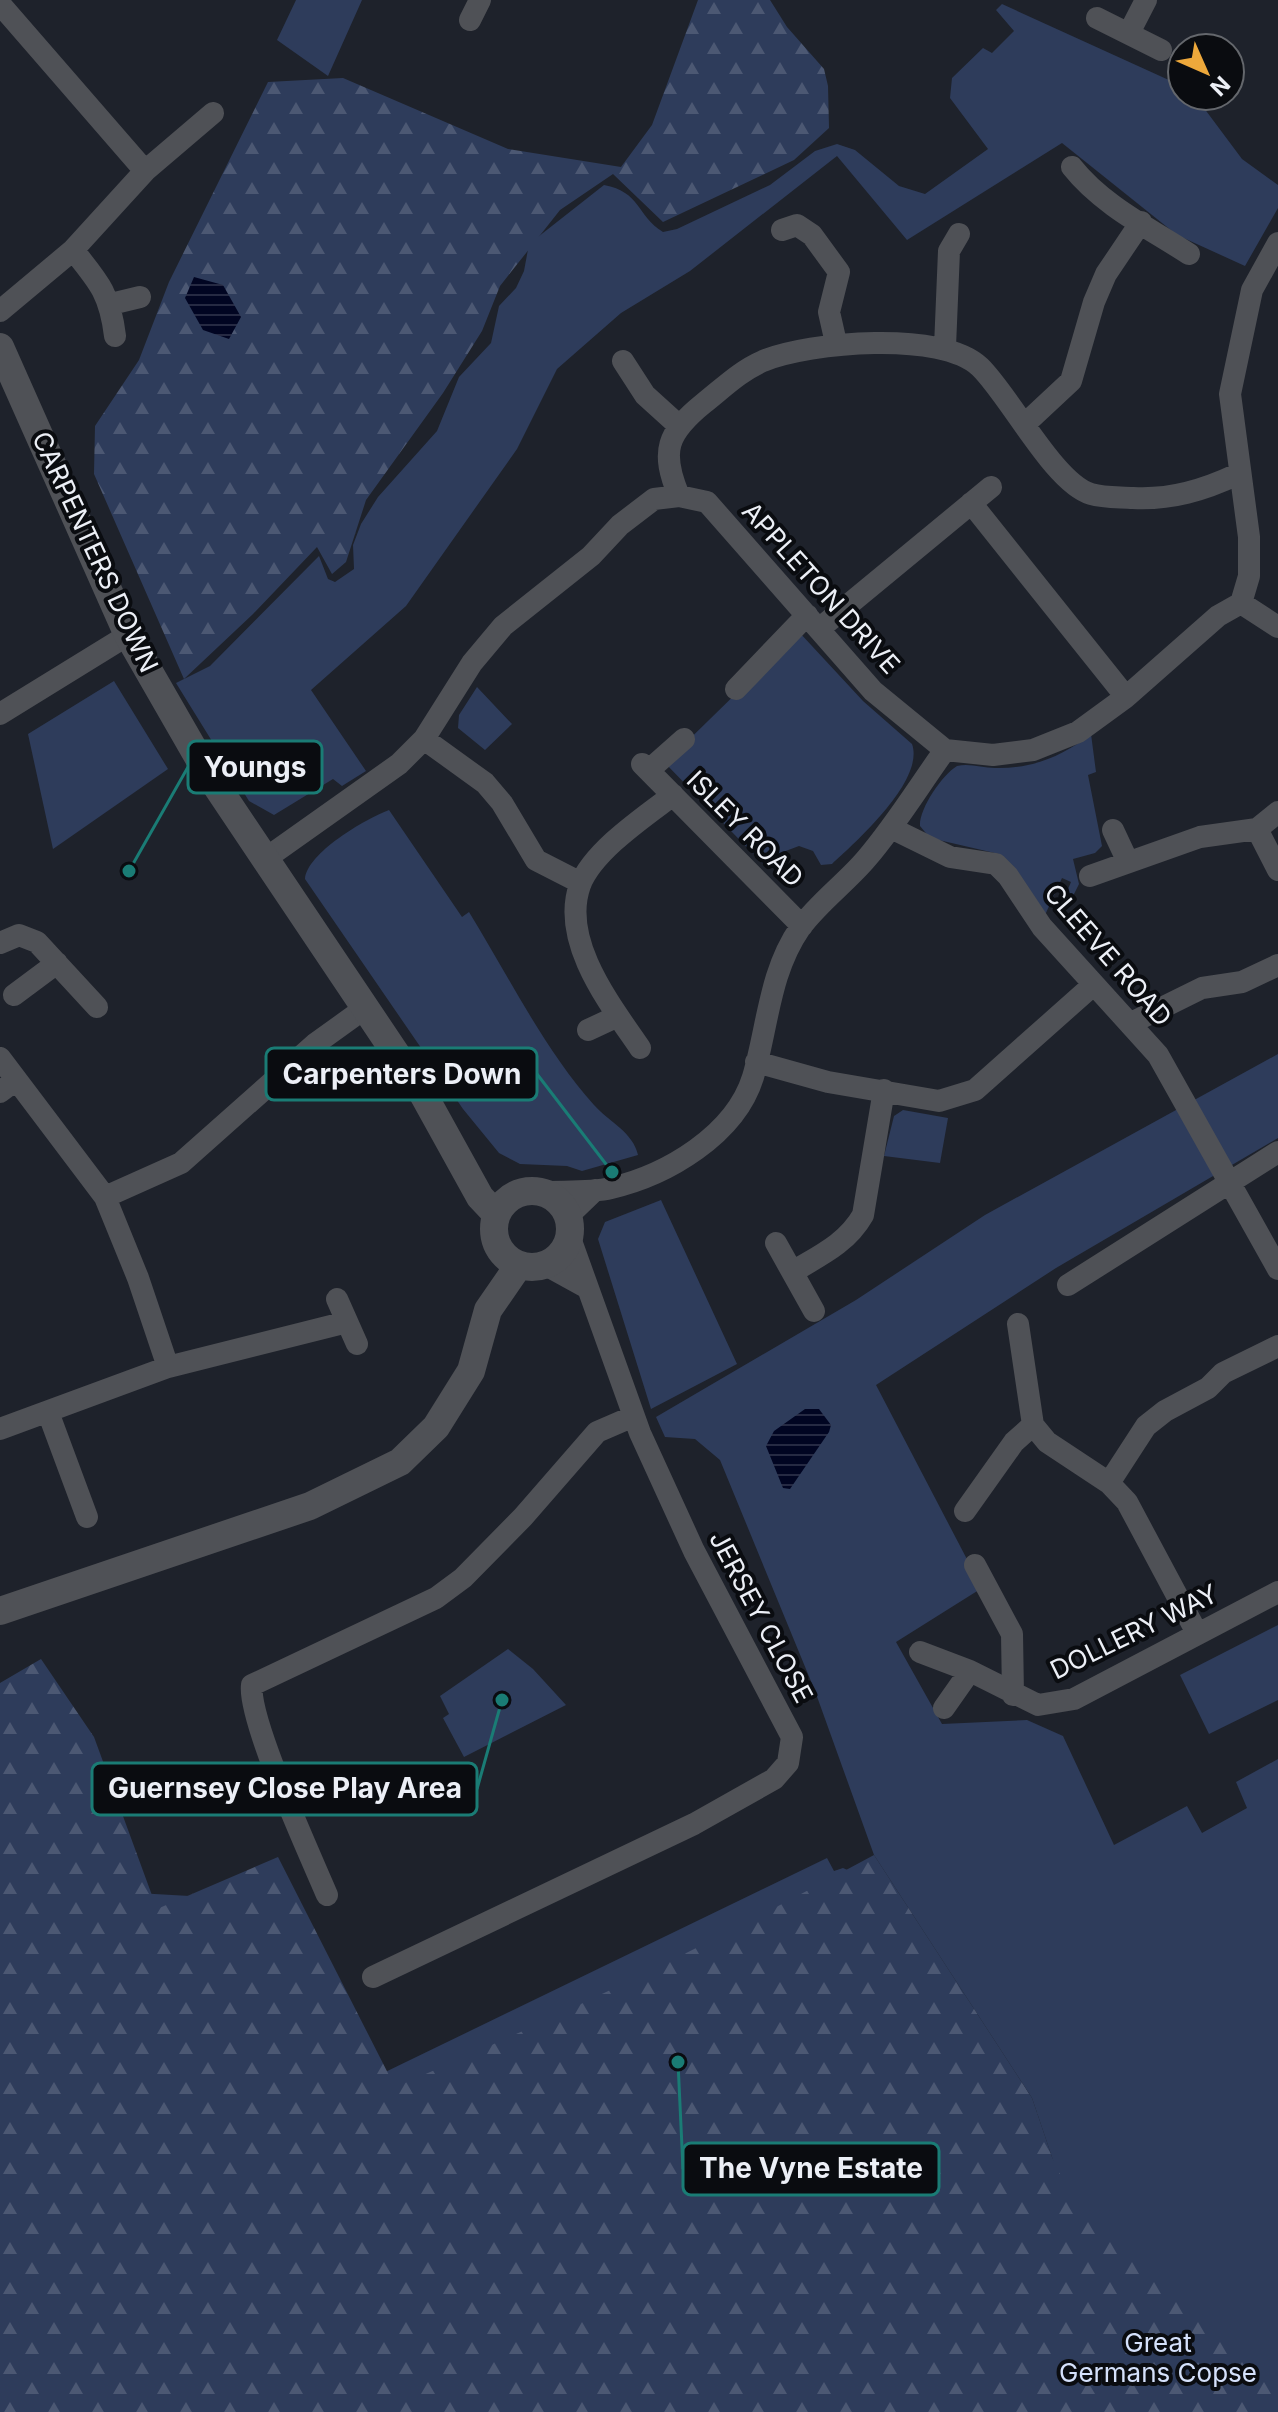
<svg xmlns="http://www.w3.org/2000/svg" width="1278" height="2412" font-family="Inter,sans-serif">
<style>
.green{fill:#2e3c5b}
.forest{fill:url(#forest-firs)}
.water{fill:url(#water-rules)}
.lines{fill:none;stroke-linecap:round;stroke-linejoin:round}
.minor{stroke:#4f5156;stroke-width:22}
.tertiary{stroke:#4f5156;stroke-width:28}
.labels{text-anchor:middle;stroke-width:8;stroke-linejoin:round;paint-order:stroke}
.street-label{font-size:26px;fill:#eceff6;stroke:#0a0c10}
.park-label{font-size:26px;fill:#d5e1fb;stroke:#0a0c10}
.leader{fill:none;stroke:#1a7c75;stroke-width:3}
.callout-dot{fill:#1a7c75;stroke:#0a0c10;stroke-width:3}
.callout{fill:#0a0c10;stroke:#1a7c75;stroke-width:3}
.callout-label{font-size:28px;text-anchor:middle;font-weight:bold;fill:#eceff6}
</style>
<defs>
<pattern id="forest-firs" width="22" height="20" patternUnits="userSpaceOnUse" patternTransform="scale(2)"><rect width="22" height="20" fill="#2e3c5b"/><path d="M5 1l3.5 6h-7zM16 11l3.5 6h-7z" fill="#4c5873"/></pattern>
<pattern id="water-rules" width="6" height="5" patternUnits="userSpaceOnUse" patternTransform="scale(2)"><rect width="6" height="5" fill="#010522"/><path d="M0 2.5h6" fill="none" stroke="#262a43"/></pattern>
</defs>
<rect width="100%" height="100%" fill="#1e222b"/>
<path class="green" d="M296,0H362L328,76L277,40Z
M1002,4L1182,86V96H1193L1198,100L1242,159L1278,185V208L1245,266L1177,235L1062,143L907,240L837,156L690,271L621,313L557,369L517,449L406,606L311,690L366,771L342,786L333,779L274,815L249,801L176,683L210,666L319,556L328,579L335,582L354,569L353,545L361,524L378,497L437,431L459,377L491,343L499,306L516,288L524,271L529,244L604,185C641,192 636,215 663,232L677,229L770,185L815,151L837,144L855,150L899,186L925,194L988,149L950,98L952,78L983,48L992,53L1014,31L996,10Z
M799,632L863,701L912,744C925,780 857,841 832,864L821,865L813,851L799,846L783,852L778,864L764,865L665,763Z
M114,681L168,769L53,849L28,734Z
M477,687L512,724L485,750L458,728L459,715Z
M1091,734L1096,772L1088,775L1102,846L1095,853L1073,859L1079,884L1072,898L1066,894L1071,882L1062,878L1045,915L999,854L930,838L920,826C919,809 942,775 957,766C970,763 982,768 995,768C1032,769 1063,756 1091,734Z
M389,810L462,917L469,912C509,977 544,1049 594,1105C609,1122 633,1132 638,1155L582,1171L567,1166L520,1164L499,1153L463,1109L305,879C307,853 365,819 389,810Z
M1278,1054V1138L1056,1268L876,1385L982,1588L896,1642L942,1724L1027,1720L1063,1736L1114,1845L1187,1806L1202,1833L1247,1808L1236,1782L1278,1759V2412H0V1703L137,1893L295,1902L377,2076L827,1858L834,1871L843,1868L852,1872L1055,2166L1032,2098L874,1855L815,1691L720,1460L695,1439L665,1437L656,1417L856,1300L985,1215Z
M903,1110L948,1118L940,1163L884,1156L894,1116Z
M661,1200L737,1364L651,1409L598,1239L605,1222Z
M1278,1625V1700L1209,1734L1180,1675Z
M508,1649L533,1669L566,1705L464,1757L443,1718L449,1714L440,1696Z"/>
<path class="forest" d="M698,0H770L787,27L824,69L828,86L829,128L794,160L663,222L613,174L560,210L500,286L482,331L443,393L366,500L346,562L332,574L317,547L253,614L184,679L94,474L95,426L139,360L169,282L268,82L343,78L508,149L621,167L652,125Z
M41,1659L94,1737L157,1909L278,1857L395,2087C559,2018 718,1940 874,1855L1032,2098L1052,2157L1075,2205L1192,2315L1278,2377V2412H0V1683Z"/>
<path class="water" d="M194,277L223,285L241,317L229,339L203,330L185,298Z
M805,1409H819L831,1425L829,1432L790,1489L783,1488L766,1446L774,1431Z"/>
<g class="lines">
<path class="minor" d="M0,4L145,171
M1097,18L1161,50
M470,20L480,0
M1129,33L1146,0
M1072,167C1102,205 1149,228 1189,254
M782,230L797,225L812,235L839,272L829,312L836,343
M73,250C99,282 110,294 115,336
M111,304L140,297
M0,311L73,250L145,171L213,113
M945,347L949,251L959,234
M623,361L645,395L677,424
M1026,423L1071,381L1094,302L1106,274L1141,222
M679,496C660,451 667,433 704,403C723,388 740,371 763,361C810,342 941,330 980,367C1010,396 1054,483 1091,494C1104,498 1119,497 1133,498C1171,500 1204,490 1238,474
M971,503L1126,697
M1241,603L1278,627
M819,629L991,487
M736,689L807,615
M0,714L128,635
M424,739L485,783L502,803L536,860L581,883
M642,764L802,926
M649,770L684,739
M891,828L950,857L996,864L1008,876L1042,927L1158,1055L1278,1269
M1257,829L1278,870
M1113,830L1128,862
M265,859L399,764L424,739L472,663L503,626L591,556L620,525L654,499L679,496L707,502L873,691L945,750L993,755L1033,750L1078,732L1126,697L1218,616L1241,603L1249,576V537L1230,394L1252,290L1278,243
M1090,876L1200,837L1257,829L1278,812
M0,943L19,935L37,942L97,1007
M14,995L57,963
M1131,1023L1202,988L1242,982L1278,965
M588,1030L618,1016
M640,1048C610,1004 560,941 580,885C593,851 644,817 673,795
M0,1058L105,1197L138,1278L168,1367
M756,1062L828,1082L939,1101L975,1090L1092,986
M0,1092L16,1080
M544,1192C566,1191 590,1193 611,1188C667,1175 735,1135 753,1077C768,1026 769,973 800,928C819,902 847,882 867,858C896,824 919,786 945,750
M105,1197L181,1163L315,1044L365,1008
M569,1215L595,1190
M776,1243L814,1311
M546,1265L586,1287
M794,1271C821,1255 847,1243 863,1215L884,1090
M1068,1285L1278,1152
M337,1299L357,1344
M1018,1324L1033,1425L1047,1442L1109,1483L1146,1426L1165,1411L1208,1388L1223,1373L1278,1346
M48,1412L87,1517
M0,1429L168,1367L347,1322
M1109,1483L1127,1502L1197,1633
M965,1511L1014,1442L1033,1425
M975,1565L1012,1634L1013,1695
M920,1652L970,1671L1038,1705L1074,1699L1278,1592
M944,1708L970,1671
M327,1895C311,1857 247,1718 252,1685L436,1598L463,1578L523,1517L597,1432L634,1416
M373,1977L694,1824L774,1779L788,1763L792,1737L694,1551L640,1433L570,1238"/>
<path class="tertiary" d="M0,347L128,635L205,769L423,1094L480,1197L496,1214
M494 1229a38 38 0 1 1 76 0a38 38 0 1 1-76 0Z
M0,1611L310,1506L400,1462L436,1427L471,1371L488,1310L519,1265"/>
</g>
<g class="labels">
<g class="street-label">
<text transform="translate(95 552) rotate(65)" y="9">CARPENTERS DOWN</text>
<text transform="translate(821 588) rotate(48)" y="9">APPLETON DRIVE</text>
<text transform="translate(745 829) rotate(45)" y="9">ISLEY ROAD</text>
<text transform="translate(1108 955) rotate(49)" y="9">CLEEVE ROAD</text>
<text transform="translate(761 1617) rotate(62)" y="9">JERSEY CLOSE</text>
<text transform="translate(1134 1632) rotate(-26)" y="9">DOLLERY WAY</text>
</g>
<g class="park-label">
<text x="1158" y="2352">Great<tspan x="1158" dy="30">Germans Copse</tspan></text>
</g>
</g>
<path class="leader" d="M129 871L188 767M612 1172L537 1074M502 1700L477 1789M678 2062L683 2169"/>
<g class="callout-dot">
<circle cx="129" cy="871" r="8"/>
<circle cx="612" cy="1172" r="8"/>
<circle cx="502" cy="1700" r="8"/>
<circle cx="678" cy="2062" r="8"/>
</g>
<g class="callout">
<rect x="188" y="741" width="134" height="52" rx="8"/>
<rect x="266" y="1048" width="271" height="52" rx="8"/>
<rect x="92" y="1763" width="385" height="52" rx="8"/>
<rect x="683" y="2143" width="256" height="52" rx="8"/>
</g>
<g class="callout-label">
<text x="255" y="777">Youngs</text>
<text x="402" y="1084">Carpenters Down</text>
<text x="285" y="1798">Guernsey Close Play Area</text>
<text x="811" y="2178">The Vyne Estate</text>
</g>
<g transform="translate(1206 72) rotate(135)"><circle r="38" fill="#0a0c10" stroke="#64676c" stroke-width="2"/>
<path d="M0-6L14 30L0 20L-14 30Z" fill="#eda83b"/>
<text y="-12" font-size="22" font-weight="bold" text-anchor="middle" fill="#eceff6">N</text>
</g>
</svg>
